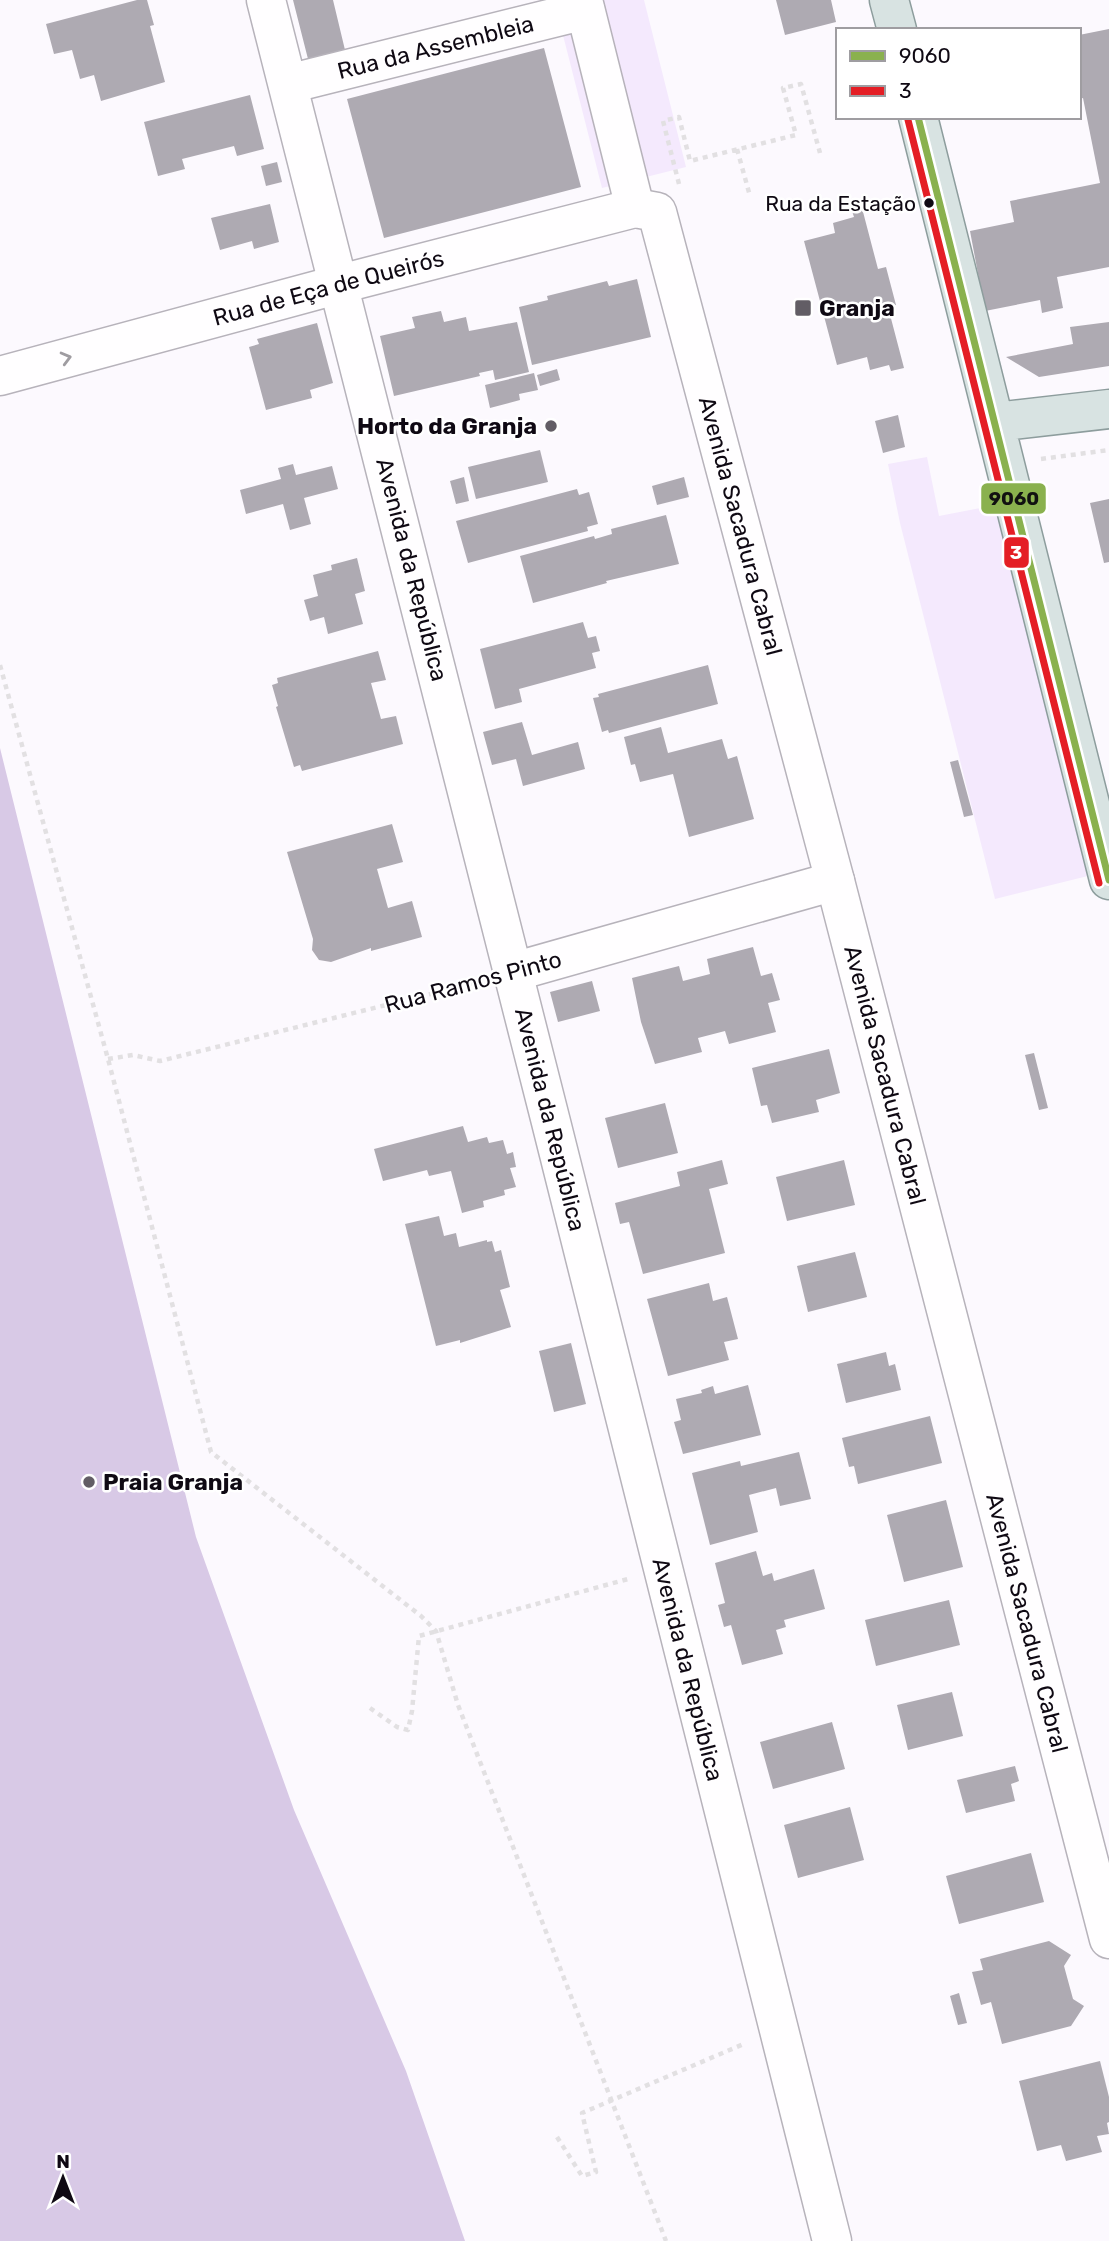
<svg xmlns="http://www.w3.org/2000/svg" width="1109" height="2241" font-family="Rubik,sans-serif">
<style>
.green{fill:#f4e9fd}
.water{fill:#d8c9e6}
.building{fill:#aeaab2}
.lines{fill:none;stroke-linecap:round;stroke-linejoin:round}
.minor-casing{stroke:#b7b3bb;stroke-width:41}
.major-casing{stroke:#8d9d9d;stroke-width:41}
.path{stroke:#e2e0e2;stroke-width:4.5;stroke-dasharray:5 5;stroke-linecap:butt}
.minor{stroke:#fffeff;stroke-width:38}
.major{stroke:#d8e3e2;stroke-width:38}
.path-bridge{stroke:#e2e0e2;stroke-width:4.5;stroke-dasharray:5 5;stroke-linecap:butt}
.bus-1-casing{stroke:#fff;stroke-width:12}
.bus-2-casing{stroke:#fff;stroke-width:12}
.bus-1{stroke:#8ab14e;stroke-width:7}
.bus-2{stroke:#e41e25;stroke-width:7}
.oneway{stroke:#9f9ca1}
.bus-dot{fill:#0f0913;stroke:#fff;stroke-width:2.5}
.poi-dot{fill:#625d65;stroke:#fff;stroke-width:2.5}
.labels{text-anchor:middle;stroke-width:5;stroke-linejoin:round;paint-order:stroke}
.bus-label{font-size:21px;fill:#0f0913;stroke:#fff;text-anchor:end}
.street-label{font-size:23px;fill:#0f0913;stroke:#fff}
.poi-label{font-size:23px;font-weight:bold;fill:#0f0913;stroke:#fff;text-anchor:start}
.line-badge{stroke:#fff;stroke-width:2.5}
.badge-label{font-size:19px;text-anchor:middle;font-weight:bold;fill:#fff}
.pale-badge-label{font-size:19px;text-anchor:middle;font-weight:bold;fill:#111}
</style>
<rect width="100%" height="100%" fill="#fcf9fe"/>
<path class="green" d="M554,0H644L686,167L602,188Z
M927,457L939,516L1001,504L1092,875L995,899L900,523L888,464Z"/>
<path class="water" d="M0,748L196,1537L294,1810L406,2071L465,2241H0Z"/>
<path class="building" d="M137,0H147L154,25L150,26L165,82L101,101L94,75L80,79L72,50L54,54L46,24Z
M293,0H333L345,50L308,59Z
M776,0H831L836,22L785,35Z
M1109,29V267L1057,277L1063,308L1042,313L1040,300L985,311L970,231L1014,222L1010,201L1100,183L1083,98L1079,99V35Z
M544,48L581,187L384,238L347,99Z
M250,95L264,149L237,156L234,146L182,159L185,169L158,176L144,122Z
M277,162L282,182L266,186L261,166Z
M270,204L279,242L254,249L252,241L220,250L211,218Z
M862,208L878,269L886,267L896,305L888,307L904,368L891,371L889,365L870,370L867,357L837,365L804,241L835,233L833,223L854,217L852,211Z
M637,279L651,337L532,365L519,307L548,300L547,296L607,281L609,286Z
M441,311L444,322L466,317L469,331L517,322L529,372L495,380L493,370L479,373L480,376L394,396L380,336L415,328L412,317Z
M1109,322V366L1039,377L1006,357L1073,344L1070,327Z
M317,323L333,383L310,390L312,398L266,410L249,347L259,344L257,339Z
M557,369L560,380L540,386L537,375Z
M534,373L538,390L519,394L520,400L490,408L485,385Z
M898,415L905,447L883,453L875,421Z
M540,450L548,482L476,499L468,467Z
M293,464L296,475L332,466L338,489L304,498L311,524L290,530L283,504L246,514L240,490L281,479L278,468Z
M464,477L469,501L456,504L450,481Z
M684,477L689,497L657,505L652,486Z
M577,489L579,495L589,492L598,524L587,527L588,531L468,563L456,521Z
M1109,499V562L1104,563L1090,503Z
M666,515L679,564L606,581L607,583L533,603L520,556L594,536L595,539L612,534L611,529Z
M357,558L365,591L355,594L363,624L328,634L324,617L310,621L304,600L318,596L313,575L332,570L331,565Z
M583,622L588,638L596,636L600,651L592,653L596,668L519,689L522,702L495,709L480,649Z
M378,651L386,680L371,683L381,719L396,716L403,744L302,771L300,765L294,767L276,707L278,706L272,685L278,683L277,678Z
M708,665L718,704L609,733L608,730L602,732L593,698L599,697L598,694Z
M522,722L532,755L578,742L585,769L523,786L516,759L492,765L483,732Z
M661,727L668,753L722,739L728,759L737,756L754,819L689,837L673,774L640,782L635,764L631,765L624,737Z
M958,760L973,815L964,817L950,762Z
M392,824L403,862L377,869L388,908L412,901L422,937L371,951V948L331,962L319,960L312,950L313,939L287,852Z
M753,947L761,976L772,973L780,1000L768,1003L776,1032L729,1044L725,1031L698,1038L702,1052L655,1064L641,1022L632,978L679,966L683,981L710,974L707,959Z
M592,981L600,1011L558,1022L550,992Z
M829,1049L840,1093L816,1100L819,1112L772,1123L767,1105L761,1106L752,1068Z
M1034,1053L1048,1108L1039,1110L1025,1055Z
M665,1103L678,1153L618,1168L605,1118Z
M463,1126L468,1142L487,1137L489,1143L503,1140L507,1154L513,1152L516,1167L510,1168L516,1187L504,1190L505,1195L483,1201L484,1207L462,1213L451,1171L429,1176L427,1170L383,1181L374,1149Z
M722,1160L728,1184L709,1189L725,1253L643,1274L629,1222L620,1224L615,1203L680,1186L677,1172Z
M844,1160L855,1205L787,1221L776,1177Z
M439,1216L444,1236L456,1233L459,1247L487,1240V1242L492,1241L495,1252L501,1250L510,1287L500,1290L511,1327L460,1343V1340L436,1346L405,1224Z
M855,1252L867,1297L808,1312L797,1266Z
M709,1283L713,1301L727,1297L738,1339L724,1342L729,1360L668,1376L647,1299Z
M571,1343L586,1404L554,1412L539,1351Z
M886,1352L889,1366L895,1364L901,1390L846,1403L837,1364Z
M748,1385L761,1435L683,1454L674,1422L681,1420L676,1399L702,1393L701,1390L713,1386L715,1394Z
M930,1416L942,1463L858,1484L854,1466L849,1467L842,1438Z
M799,1452L811,1499L780,1506L776,1488L749,1495L758,1532L710,1545L692,1473L740,1461L741,1466Z
M946,1500L963,1567L904,1582L887,1515Z
M756,1551L763,1576L772,1573L774,1581L814,1569L825,1609L784,1620L786,1627L776,1630L783,1654L742,1665L731,1625L724,1627L718,1605L725,1603L715,1563Z
M949,1600L960,1645L876,1666L865,1620Z
M952,1692L963,1736L908,1750L897,1705Z
M832,1722L845,1769L773,1789L760,1742Z
M1015,1766L1019,1781L1011,1784L1015,1801L966,1813L957,1780Z
M850,1807L864,1860L798,1878L784,1825Z
M1031,1853L1044,1902L959,1924L946,1876Z
M1049,1941L1071,1955L1064,1966L1073,1999L1084,2006L1071,2026L1002,2044L991,2002L981,2005L972,1972L983,1970L980,1959Z
M959,1993L967,2023L958,2025L950,1996Z
M1100,2061L1109,2097V2122L1107,2123L1109,2134L1097,2136L1102,2152L1066,2161L1061,2145L1037,2151L1019,2081Z"/>
<g class="lines">
<g class="minor-casing">
<g id="minor">
<path id="s1" d="M266,0C460,746 642,1494 832,2241"/>
<path d="M583,0L635,208"/>
<path id="s2" d="M288,84L585,10"/>
<path id="s3" d="M0,376L340,284L635,208L657,212L835,881L1109,1939"/>
<path d="M513,972L835,881"/>
</g>
</g>
<g class="major-casing">
<path id="major" d="M889,0L897,30
M918,117L1109,880
M995,422L1109,409"/>
</g>
<path class="path" d="M737,149L750,196
M679,184L663,121L679,117L690,161L796,135L783,88L801,84L820,153
M1041,459L1109,450
M108,1059L133,1055L160,1061L479,982
M370,1708L397,1727L408,1730L412,1711L419,1636L628,1579
M557,2137L582,2176L596,2172L582,2113L746,2043"/>
<use href="#minor" class="minor"/>
<use href="#major" class="major"/>
<path class="path-bridge" d="M0,665L108,1059L211,1452L421,1616L436,1631L458,1705L666,2241"/>
<g class="bus-1-casing">
<path id="bus-1" d="M918,117L1109,880"/>
</g>
<g class="bus-2-casing">
<path id="bus-2" d="M908,120L1099,883"/>
</g>
<use href="#bus-1" class="bus-1"/>
<use href="#bus-2" class="bus-2"/>
</g>
<defs><path id="oneway-chevron" d="M-2-3.5L2.5 0L-2 3.5" fill="none" stroke-width="1.6" stroke-linecap="round" stroke-linejoin="round" transform="scale(1.75)"/></defs>
<use class="oneway" href="#oneway-chevron" transform="translate(66 358) rotate(-15)"/>
<circle class="bus-dot" cx="929" cy="203" r="6"/>
<g class="poi-dot">
<rect x="794" y="299" width="18" height="18" rx="3.5"/>
<circle cx="551" cy="426" r="7"/>
<circle cx="89" cy="1482" r="7"/>
</g>
<g class="labels">
<g class="bus-label">
<text x="916" y="211">Rua da Estação</text>
</g>
<g class="street-label">
<text dy="8" stroke="none"><textPath href="#s2" startOffset="152">Rua da Assembleia</textPath></text>
<text dy="8" stroke="none"><textPath href="#s3" startOffset="340">Rua de Eça de Queirós</textPath></text>
<text dy="8" stroke="none"><textPath href="#s3" startOffset="1004">Avenida Sacadura Cabral</textPath></text>
<text dy="8" stroke="none"><textPath href="#s1" startOffset="588">Avenida da República</textPath></text>
<text transform="translate(473 982) rotate(-15)" y="8">Rua Ramos Pinto</text>
<text dy="8" stroke="none"><textPath href="#s3" startOffset="1572">Avenida Sacadura Cabral</textPath></text>
<text dy="8" stroke="none"><textPath href="#s1" startOffset="1155">Avenida da República</textPath></text>
<text dy="8" stroke="none"><textPath href="#s3" startOffset="2138">Avenida Sacadura Cabral</textPath></text>
<text dy="8" stroke="none"><textPath href="#s1" startOffset="1722">Avenida da República</textPath></text>
</g>
<g class="poi-label">
<text x="819" y="316">Granja</text>
<text x="537" y="434" text-anchor="end">Horto da Granja</text>
<text x="103" y="1490">Praia Granja</text>
</g>
</g>
<g class="line-badge">
<rect x="980" y="482" width="67" height="33" rx="7" fill="#8ab14e"/>
<rect x="1003" y="536" width="27" height="33" rx="7" fill="#e41e25"/>
</g>
<g class="badge-label">
<text x="1016" y="559">3</text>
</g>
<g class="pale-badge-label">
<text x="1014" y="505">9060</text>
</g>
<rect x="836" y="28" width="245" height="91" fill="#ffffff" stroke="#9f9da1" stroke-width="2"/>
<rect x="850" y="51" width="35" height="10" fill="#8ab14e" stroke="#9f9da1" stroke-width="2"/>
<text x="899" y="63" font-size="21" fill="#0f0913">9060</text>
<rect x="850" y="86" width="35" height="10" fill="#e41e25" stroke="#9f9da1" stroke-width="2"/>
<text x="899" y="98" font-size="21" fill="#0f0913">3</text>
<g transform="translate(63 2178)" stroke="#ffffff" stroke-width="5" paint-order="stroke">
<path d="M0-5L12 26L0 18L-12 26Z" fill="#0f0913"/>
<text y="-10" font-size="19" font-weight="bold" text-anchor="middle" fill="#0f0913">N</text>
</g>
</svg>
